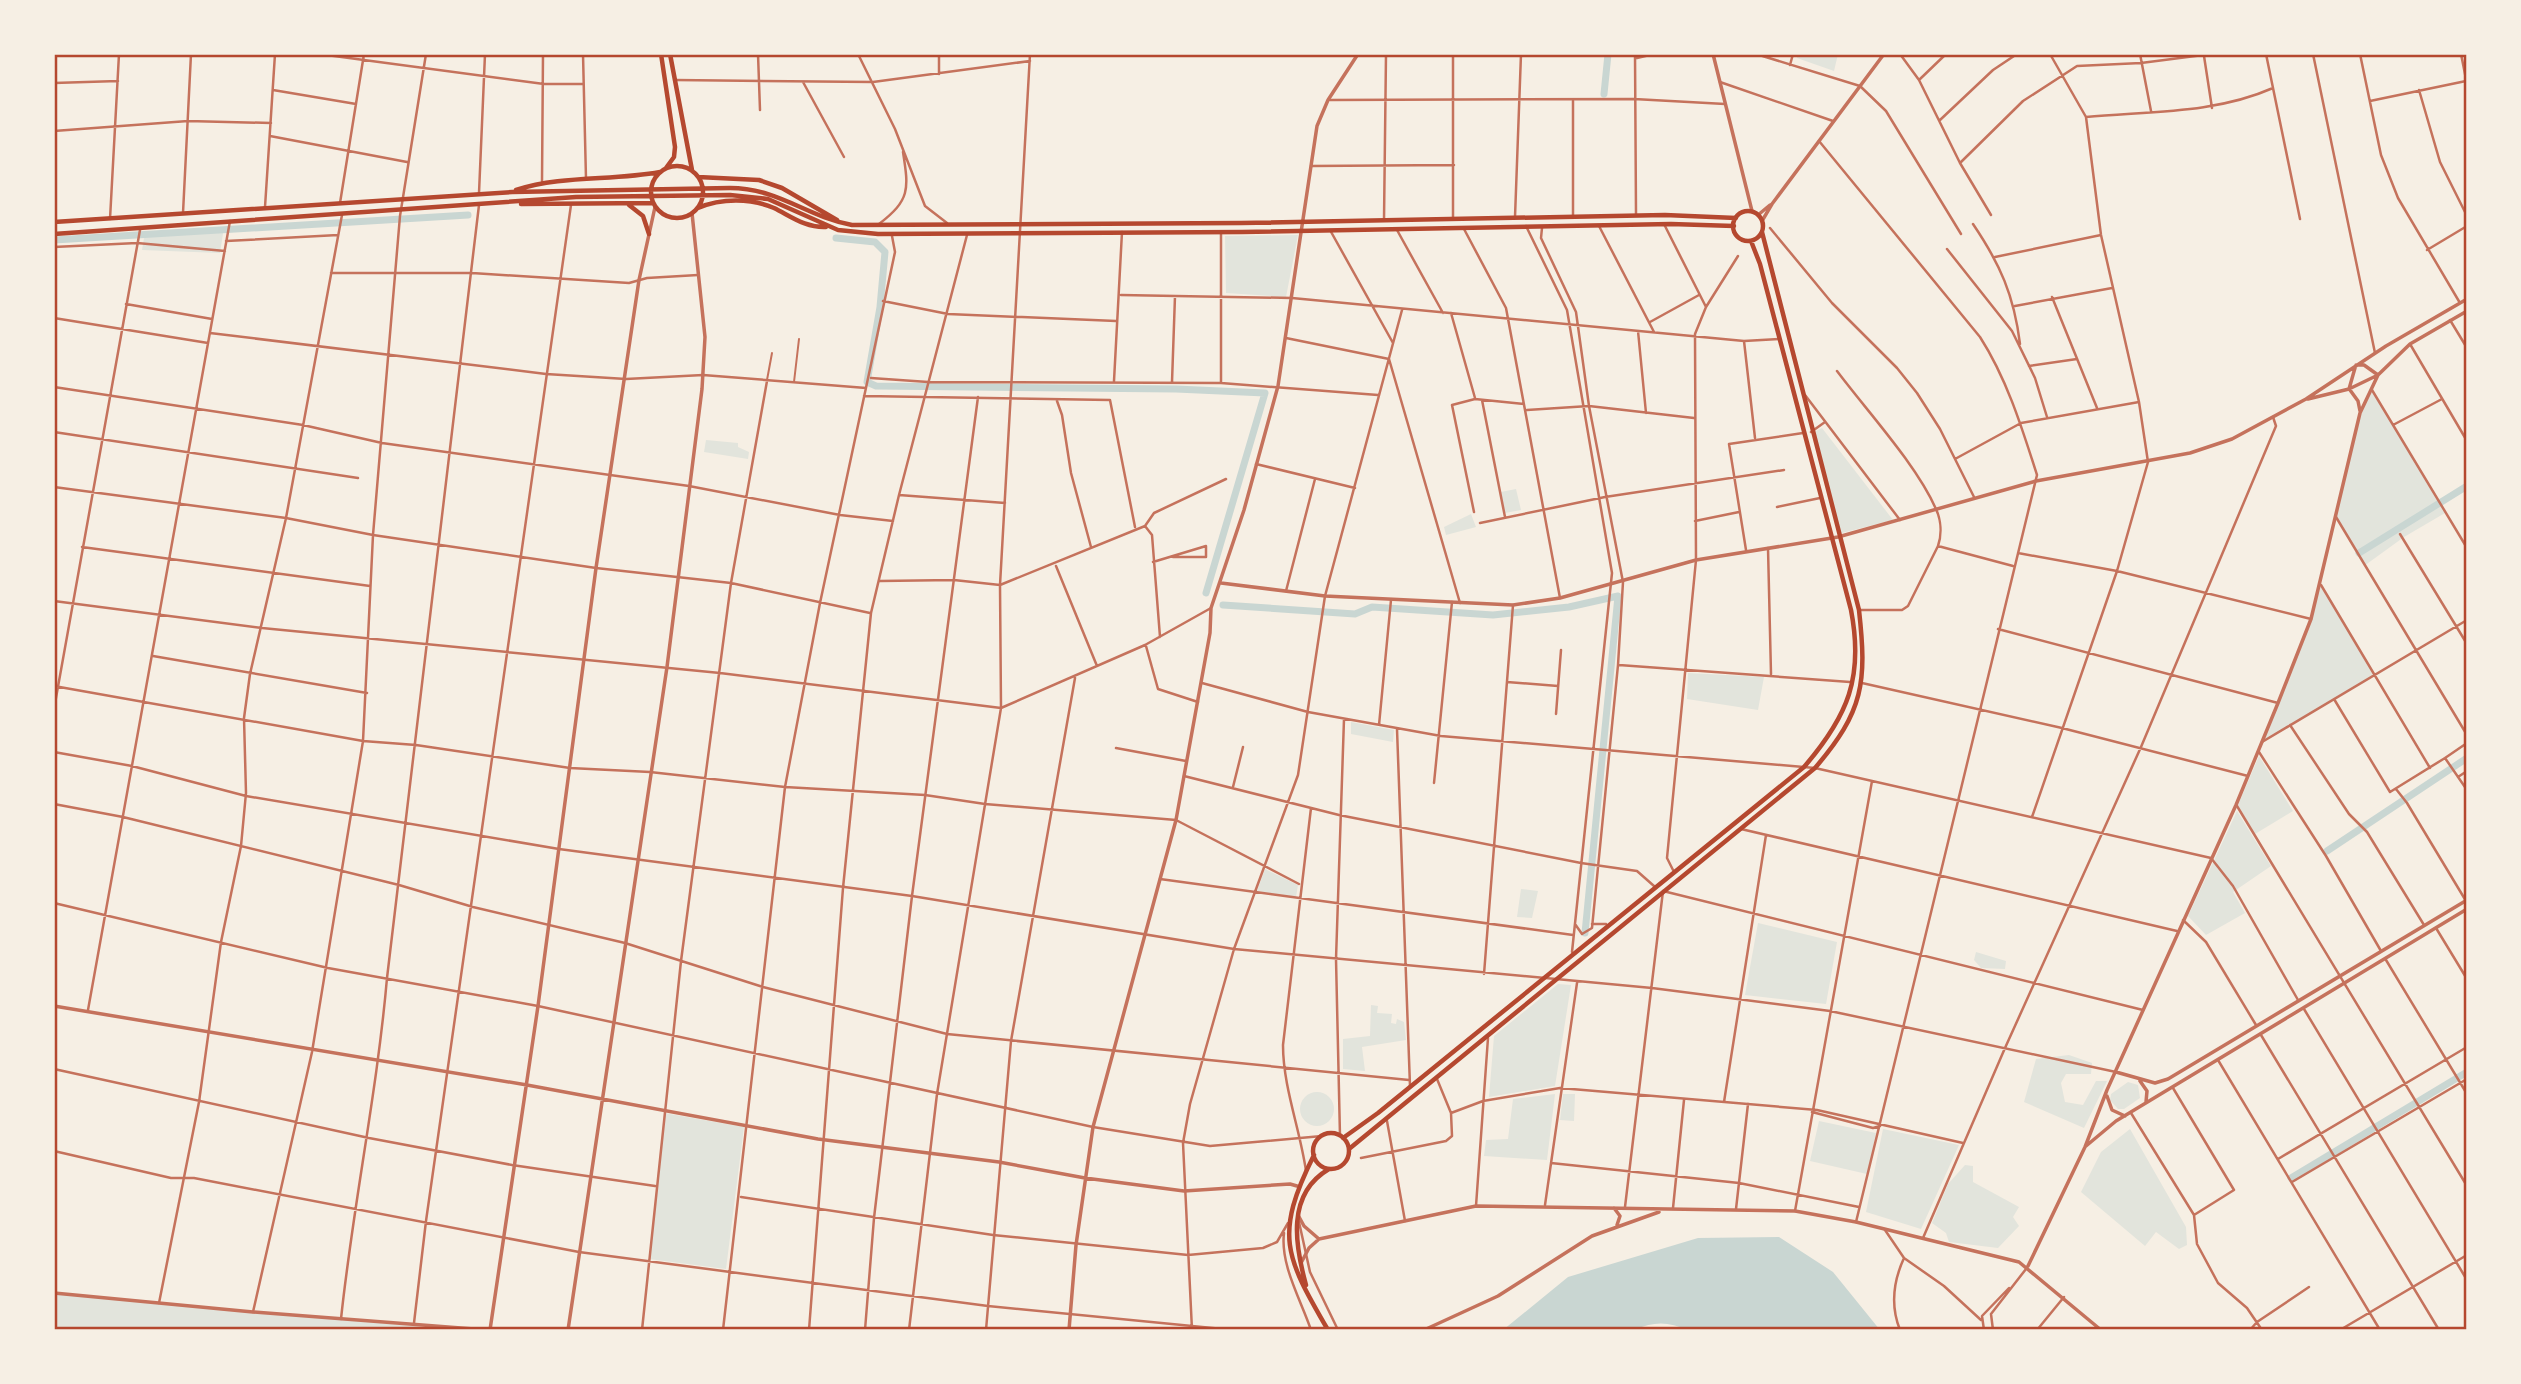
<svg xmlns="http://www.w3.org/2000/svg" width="2521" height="1384" font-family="'Source Serif 4',serif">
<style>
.green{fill:#e2e4dc}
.water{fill:#c9d6d2}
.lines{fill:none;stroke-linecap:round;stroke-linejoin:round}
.canal{stroke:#c9d6d2;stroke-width:7}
.service{stroke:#c5725c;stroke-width:2}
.minor{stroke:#c5725c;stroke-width:2.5}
.tertiary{stroke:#c5725c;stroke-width:3.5}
.secondary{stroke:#b5482f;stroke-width:4.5}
.neatline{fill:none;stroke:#b5482f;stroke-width:2.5}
</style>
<rect width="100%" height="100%" fill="#f6efe4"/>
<path class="green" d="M1798,54H1838L1834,71L1797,58Z
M224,227L220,253L142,250L145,232Z
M1298,235L1286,297L1226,293L1225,236Z
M2372,390L2445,513L2404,537L2364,566L2336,517L2360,413Z
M1822,428L1893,520L1838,534L1814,432Z
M706,440L738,443V447L749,452L748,459L704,452Z
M1516,489L1521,510L1505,513L1501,492Z
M1471,514L1476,527L1446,535L1444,527Z
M2321,585L2375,675L2262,742L2311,619Z
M1688,673L1764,677L1758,710L1687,699Z
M1351,722L1394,730L1393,742L1351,734Z
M2259,756L2293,811L2255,834L2238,805Z
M2237,811L2271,866L2233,892L2245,913L2206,935L2188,916Z
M1265,869L1298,885L1296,897L1257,891Z
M1521,889L1538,891L1532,918L1517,917Z
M1758,923L1837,942L1826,1004L1745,995Z
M1976,952L2006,961L2005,969L1981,968L1974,960Z
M1558,984L1571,985L1555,1086L1489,1097L1494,1036Z
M1371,1005L1378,1006L1377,1013L1392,1014L1391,1023L1396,1024L1397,1019L1404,1022L1406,1040L1362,1047L1365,1071L1343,1069V1039L1370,1036Z
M2069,1055L2092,1063L2091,1074H2066L2061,1083L2065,1102L2083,1105L2096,1081H2107L2084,1128L2024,1102L2036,1059Z
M2128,1082L2138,1085L2140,1098L2124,1109H2118L2110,1100L2111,1094Z
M1300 1109a17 17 0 1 1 34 0a17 17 0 1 1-34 0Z
M1555,1094L1547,1160L1484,1156L1486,1140L1508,1139L1513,1099Z
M1563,1094H1575L1574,1121L1560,1120Z
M664,1113L744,1127L726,1269L649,1259Z
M1819,1121L1876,1133L1867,1174L1810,1161Z
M1883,1129L1959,1145L1921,1229L1866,1212Z
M2130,1129L2186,1227L2187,1245L2179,1249L2156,1232L2145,1246L2081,1192L2101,1152Z
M1965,1165L1973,1166V1182L2019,1207L2013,1217L2019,1226L1998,1248L1949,1242L1946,1233L1932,1223L1948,1184Z
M54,1293L457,1330H54Z"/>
<path class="water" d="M1779,1237L1833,1272L1880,1330H1688C1669,1322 1654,1321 1635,1330H1503L1568,1277L1698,1238Z"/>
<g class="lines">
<path class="canal" d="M1604,94L1608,54
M836,238L875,242L885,252L880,307L867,382L876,386L1176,389L1265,393L1206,593
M54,240L468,215
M2359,553L2467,486
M1223,605L1355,614L1372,607L1493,615L1569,607L1618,596L1585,933
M2327,851L2467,758
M2291,1178L2467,1072"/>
<path class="service" d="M767,380L772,353
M794,382L799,339"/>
<path class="minor" d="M319,54L544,84H583
M583,54L586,179
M758,54L760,110
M858,54L895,129L925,206L947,223
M939,54V74
M1635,54L1636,215
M1756,54L1860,86L1886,111L1961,234
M1900,54L1919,80L1960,163L1991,215
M2140,54L2151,111
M2266,54L2300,219
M2313,54L2375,353
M2360,54L2381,155L2398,198L2460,303
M2461,54L2467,84
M2204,56L2212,108
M1637,58L1654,54
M1790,65L1793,54
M675,80L873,82L1030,61
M1919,80L1946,54
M803,82L844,157
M1720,82L1833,121
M54,83L118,81
M273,90L356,104
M2419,90L2440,162L2467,216
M1330,100L1634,99L1725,104
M1573,101V216
M2370,101L2466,81
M2086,117C2150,111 2214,114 2273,88
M1940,120L1993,70L2017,54
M54,131L188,121L271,123
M270,136L407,162
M1819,141L1980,337C2007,379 2022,428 2037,475L1856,1222
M1960,163L2023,101L2077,66L2141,63L2211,54
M1311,166L1454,165
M542,181L543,54
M479,193L485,54
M340,203L364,54
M265,207L275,54
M183,213L191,54
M1515,217L1521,54
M1453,218V54
M110,219L119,54
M1384,220L1386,54
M879,224C910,200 909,190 903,152
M1973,224C2000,264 2014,295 2020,344
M1526,226L1567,310L1612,573L1572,952
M1599,226L1654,332
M1665,226L1706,307
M1542,228L1541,238L1576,312L1589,406L1623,582L1618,665L1592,928L1582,934L1575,924
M1770,228L1832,303L1897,368L1917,393L1940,429L1974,497
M1464,229L1506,308L1560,598
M1330,230L1393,343
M1397,230L1443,313
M1221,232V383
M226,241L338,235
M54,247L137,243L225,251
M1947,249L2012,331L2035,378L2047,417
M2427,250L2467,226
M1995,257L2101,235
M331,273H472L629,283L647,278L698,275
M1121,295L1292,298L1744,341L1779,339
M2052,297L2097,408
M883,301L948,314L1116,321
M126,304L212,319
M2015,306L2112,288
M1451,313L1475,398
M54,318L208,343
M2450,320L2467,348
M1650,322L1699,295
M1638,331L1646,413
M210,333L546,374L626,379L703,375L866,388
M1286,338L1389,359
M1744,341L1755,438
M2410,344L2467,441
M1389,359L1460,603
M2029,366L2077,359
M1837,371C1867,411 1916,464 1936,509C1941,520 1942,534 1938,546
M871,378L928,382L1221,383L1378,395
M1114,381L1122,232
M1172,382L1175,296
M54,387L303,425L382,443L689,486L840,515L893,521
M2372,390L2467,548
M1805,395L1900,520
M864,396L1110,400L1135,527
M1482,400L1505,517
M1057,401L1062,415L1071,473L1091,547
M1527,410L1589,406L1694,418
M2393,425L2442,399
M54,432L358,478
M1811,432L1825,422
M1955,459L2021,423L2139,402
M1256,464L1355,488
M54,487L286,518L373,535L596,568L731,583L870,613
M899,495L1005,503
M1777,507L1820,498
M1474,512L1452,405L1475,399L1524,404
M2336,517L2467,735
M1695,521L1739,512
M1480,523L1605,497L1784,470
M1145,526L1154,513L1226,479
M2400,534L2467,644
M82,547L370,586
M1768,548L1771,674
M1746,550L1729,444L1803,433
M2018,553L2117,571L2311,619
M1153,562L1206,546V557H1173
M1056,566L1097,666
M880,581L954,580L1000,585L1145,526L1152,535L1160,637
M2321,585L2430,768
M1286,591L1315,479
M54,601L262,628L720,673L1001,708L1145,645L1211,608
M1859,610H1902L1908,606L1938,546L2013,566
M1998,629L2278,703
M1146,646L1158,689L1198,702
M153,656L367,693
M1619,665L1850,682
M1507,682L1558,686
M1202,683L1308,712L1441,736L1815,768L2211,858L2233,886L2298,1000
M1862,683L2062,728L2248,776
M54,686L363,741L416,745L570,768L650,772L785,787L925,795L985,804L1176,820L1299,884
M2334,699L2390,792L2445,758L2467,790
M54,709L140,230
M1556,714L1561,650
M1379,725L1391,600
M2290,725L2349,814L2367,832L2424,925
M1397,729L1410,1086
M2262,742L2467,620
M1116,748L1186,761
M54,752L132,766L246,796L559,849L912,896L1234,949L1652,988L1830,1011L2116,1072
M2259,752L2326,856L2381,951
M2445,758L2467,743
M1184,776L1339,815L1581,863L1637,871L1654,886
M2458,777L2467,771
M1434,783L1452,602
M1233,787L1243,747
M2396,789L2407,803L2466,901
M54,804L123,817L399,885L473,907L625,943L763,987L947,1034L1409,1080
M2237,806L2467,1186
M2032,817L2117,571L2148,462L2139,402L2101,235L2086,117L2050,54
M1741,829L2177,931
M1673,870L1667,858L1696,560L1695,334L1706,307L1738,256
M1160,879L1573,935
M54,903L328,968L538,1006L1093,1127L1210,1146L1322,1136
M2183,920L2206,942L2256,1025
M1592,924H1606
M2436,928L2467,979
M2386,960L2467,1094
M1484,974L1513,605
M2304,1009L2467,1280
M88,1010L230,221
M2261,1035L2439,1330
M2218,1060L2380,1330
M54,1069L369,1138L512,1165L655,1186
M2173,1088L2234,1190L2194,1215
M1724,1102L1766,835
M1812,1112L1873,1128L1880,1126
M1451,1113L1483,1101L1560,1088L1817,1110L1963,1143
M2131,1113L2194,1215L2197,1244L2218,1283L2247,1308L2262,1330
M1387,1121L1405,1221
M1340,1136L1336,959L1344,719
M54,1151L171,1178H194L579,1252L988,1306L1233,1330
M1361,1158L1446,1141L1452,1136L1451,1113L1437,1079
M2278,1159L2467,1047
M1551,1163L1739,1183L1859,1207
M1306,1171C1300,1129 1283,1087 1283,1045L1311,808
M2292,1182L2467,1079
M741,1197L993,1235L1188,1255L1263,1248L1277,1242L1288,1223
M1545,1205L1577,983
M1476,1206L1488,1038
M1625,1207L1663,891L2143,1010
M1673,1208L1684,1100
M1736,1209L1748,1104
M1795,1211L1872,781
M1299,1222L1310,1272L1338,1330
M1885,1230L1904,1258L1944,1286L1981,1320
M1284,1233C1280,1265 1301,1300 1311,1330
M1923,1238L2005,1048L2141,747L2276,426L2273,417
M159,1303L199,1102L221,942L241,846L246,793L244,718L250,674L286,518L342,215
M253,1312L312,1052L363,741L373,535L400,216L426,54
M341,1319C353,1205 377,1093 387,978L479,205
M414,1323L426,1221L571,205
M642,1330L681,961L731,583L767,381
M723,1330L785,787L820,603L895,252L892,236
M809,1330L843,888L871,613L899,495L967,235
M865,1330L874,1218L912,896L978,397
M909,1330L937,1094L1001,708L1000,585L1030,54
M986,1330L1011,1041L1075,678
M1192,1330L1183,1143L1190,1104L1234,949L1298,775L1325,596L1402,310
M1900,1330C1890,1305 1893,1282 1904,1258
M1984,1330L1982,1316L2009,1288
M1993,1330L1991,1314L2026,1269
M2037,1330L2064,1297
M2250,1330L2257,1322L2309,1287
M2340,1330L2467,1255"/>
<path class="tertiary" d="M1713,54L1752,211
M1758,215L1770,205
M1762,221L1772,204L1884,54
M2356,365H2364L2378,375
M2349,389L2355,368
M2350,390L2358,401L2360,411
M2308,399L2349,389L2378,375L2410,344L2467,311
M1221,583L1325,596L1513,605L1560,598L1696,560L1838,537L2036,481L2190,453L2232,439L2306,399L2386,346L2467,299
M54,1006L527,1085L818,1139L999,1162L1085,1178L1184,1191L1290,1184L1297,1186
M2116,1072L2155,1083L2168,1079L2467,900
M2140,1081L2147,1091L2146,1102
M2107,1096L2112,1110L2125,1116
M2086,1146L2116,1121L2467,909
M1614,1208L1620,1216L1617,1225
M1298,1215L1304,1226L1319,1239
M1301,1263L1309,1248L1319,1239L1476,1206L1795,1211L1856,1222L2019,1262L2101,1330
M2028,1266L2085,1147L2107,1090L2236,805L2278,703L2311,619L2360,413L2378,375
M54,1293L253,1312L487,1330
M490,1330L538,1006L596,568L639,280L655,207
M568,1330L667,667L702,389L705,337L692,213
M1069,1330L1076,1245L1093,1127L1176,820L1210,633L1211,608L1244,510L1278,386L1317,126L1328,100L1358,54
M1424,1330L1498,1296L1592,1236L1659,1212"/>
<path class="secondary" d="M661,54L675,147L674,157L666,168
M670,54L692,170
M651 192a26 26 0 1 1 52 0a26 26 0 1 1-52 0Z
M698,177L759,180L782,188L837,220
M516,190C563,175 612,181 660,172
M521,204L653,203
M629,205L643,216L649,234
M698,208C721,198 751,198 774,208C792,217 806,228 826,227
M1733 226a15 15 0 1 1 30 0a15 15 0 1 1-30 0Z
M54,222L512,192L730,188C778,188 807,217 852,225L1241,223L1665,215L1736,218
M54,234L576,197L730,195L768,199L838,230L878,234L1242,232L1671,224L1734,226
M1313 1151a18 18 0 1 1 36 0a18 18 0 1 1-36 0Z
M1343,1138L1378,1113L1804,767C1848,716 1864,677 1851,610L1760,264L1751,241
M1349,1149L1815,768C1864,711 1867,682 1859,610L1762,232
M1314,1155C1274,1235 1285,1256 1328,1330
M1306,1285C1295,1245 1286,1194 1329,1169"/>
</g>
<rect width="2521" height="1384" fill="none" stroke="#f6efe4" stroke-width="112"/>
<rect x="56" y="56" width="2409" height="1272" class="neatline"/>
</svg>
